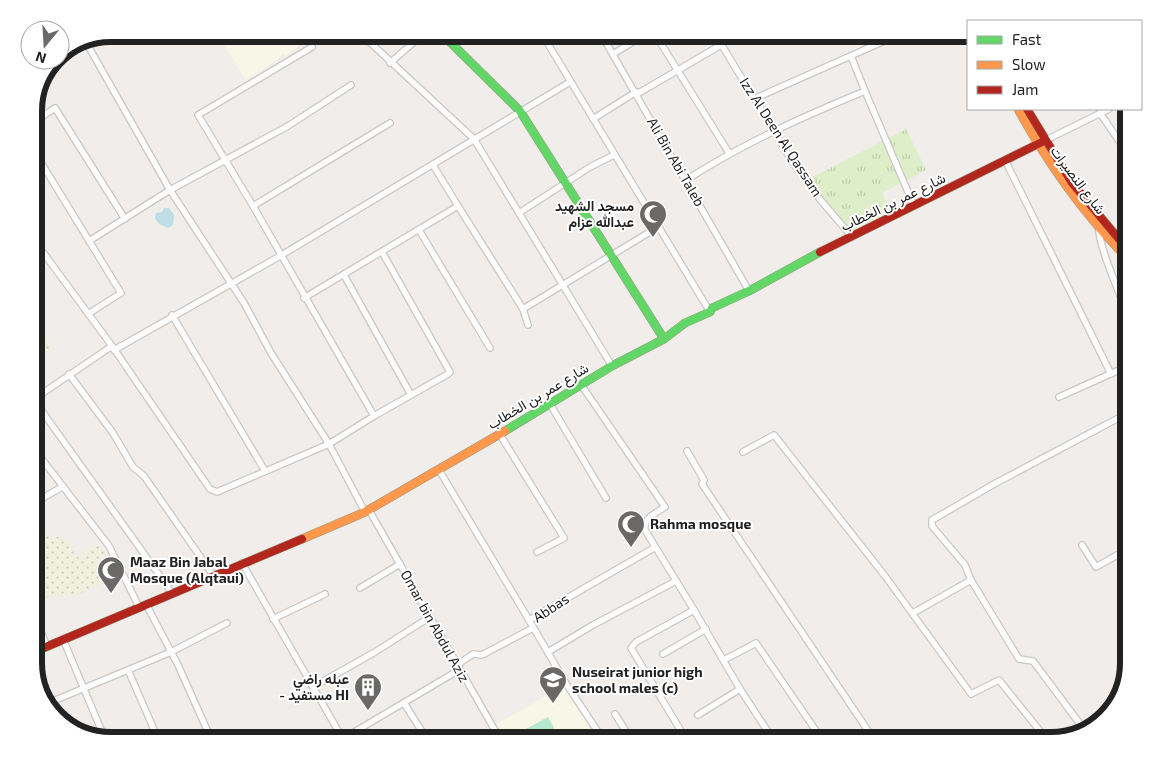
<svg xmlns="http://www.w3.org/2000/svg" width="1162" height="775" viewBox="0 0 1162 775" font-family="'Exo 2',Vazirmatn,sans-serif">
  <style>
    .education { fill: #f8f6e7 }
    .farmland { fill: url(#farmland-dots) }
    .grass { fill: url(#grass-tufts) }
    .pitch { fill: #b4e8cf }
    .water { fill: #bddee4 }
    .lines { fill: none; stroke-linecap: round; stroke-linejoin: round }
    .street-casing { stroke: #c9c8c6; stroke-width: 8 }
    .fast-casing { stroke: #9b9a80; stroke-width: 9 }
    .slow-casing { stroke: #9b9a80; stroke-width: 9 }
    .jam-casing { stroke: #9b9a80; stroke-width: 9 }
    .street { stroke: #fdfcfc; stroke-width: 5.5 }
    .fast { stroke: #63d668; stroke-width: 8 }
    .slow { stroke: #ff974d; stroke-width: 8 }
    .jam { stroke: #b3261e; stroke-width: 8 }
    .labels { text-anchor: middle; stroke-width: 4; stroke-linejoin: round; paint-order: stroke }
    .street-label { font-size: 14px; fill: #222; stroke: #fff }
    .poi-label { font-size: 14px; font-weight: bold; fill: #222; stroke: #fff; text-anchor: start }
    .rim { fill: none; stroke: #222; stroke-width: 6 }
  </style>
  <defs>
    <pattern id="farmland-dots" width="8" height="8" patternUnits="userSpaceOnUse" patternTransform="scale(1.25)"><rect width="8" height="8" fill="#f1efdd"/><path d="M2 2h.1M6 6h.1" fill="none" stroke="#cecdbd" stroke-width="1.8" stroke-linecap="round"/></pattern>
    <pattern id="grass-tufts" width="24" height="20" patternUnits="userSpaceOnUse" patternTransform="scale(1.25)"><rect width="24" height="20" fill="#deeec8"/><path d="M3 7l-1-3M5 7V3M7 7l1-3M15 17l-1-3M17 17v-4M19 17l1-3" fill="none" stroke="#beccac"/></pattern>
  </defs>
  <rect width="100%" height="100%" fill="#f0edea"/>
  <g class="education">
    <polygon points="217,34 315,34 307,44 304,42 286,56 282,53 280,58 246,80"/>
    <polygon points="565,685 597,741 507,741 497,724"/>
  </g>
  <g class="farmland">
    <polygon points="34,323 53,348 34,362"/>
    <polygon points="34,530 68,540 77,557 97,544 123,575 76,595 34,598"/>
  </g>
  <polygon class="grass" points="906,129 926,170 882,193 891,212 849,232 805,181"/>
  <polygon class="pitch" points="548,717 554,728 533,740 526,729"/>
  <polygon class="water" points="164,208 169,208 174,215 173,225 168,228 159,224 155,218 156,213 162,212"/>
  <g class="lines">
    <g class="street-casing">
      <g id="street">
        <polyline points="361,34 474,139 612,366"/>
        <polyline points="542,34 710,312"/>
        <polyline points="601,34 749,291"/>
        <polyline points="655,34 729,153"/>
        <polyline points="715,34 794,164 818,197 852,237"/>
        <polyline points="312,47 198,115 253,206 374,416 329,444 365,512"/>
        <polyline points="613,54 646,34"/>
        <polyline points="60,59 77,48"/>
        <polyline points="390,63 423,34"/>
        <polyline points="865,91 914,206"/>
        <polyline points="637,94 721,45"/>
        <polyline points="756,98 900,34"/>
        <polyline points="1100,113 1128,154"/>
        <polyline points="593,119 636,92"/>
        <polyline points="34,122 55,108 125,219"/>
        <polyline points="1044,141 1109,109"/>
        <polyline points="34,151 121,293 88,314"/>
        <polyline points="1006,162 1111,374"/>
        <polyline points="433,165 458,206"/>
        <path d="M686,180C746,142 800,118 865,91L851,56"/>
        <polyline points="253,206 390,123"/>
        <polyline points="519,213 590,167 614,155"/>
        <path d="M1098,226C1102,258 1119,288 1128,318"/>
        <polyline points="419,230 490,348"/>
        <polyline points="34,240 112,346 210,489 217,492 329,444 271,353 244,303 170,190 87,44"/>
        <polyline points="89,241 170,190 288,126 351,85"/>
        <polyline points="382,252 450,372"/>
        <polyline points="344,275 411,395"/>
        <polyline points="304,298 458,206 523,309 528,325"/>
        <polyline points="523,309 658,227"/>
        <polyline points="172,315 265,471"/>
        <polyline points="114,350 280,256 570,82"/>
        <polyline points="69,374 113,433 133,467 144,476 213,575"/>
        <path d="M582,386L665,507C656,513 643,518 645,530L694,610"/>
        <polyline points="1059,397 1128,366"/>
        <polyline points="34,399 112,346"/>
        <polyline points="34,400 172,593"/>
        <polyline points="550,404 606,498"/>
        <polyline points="374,416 448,374"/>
        <polyline points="499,433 564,538 537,552"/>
        <polyline points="34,449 109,546 139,607"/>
        <polyline points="687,451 704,480 702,484 875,741"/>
        <polyline points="743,452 774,435 885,576 971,694 999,680 1048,741"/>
        <polyline points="439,470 529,620"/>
        <polyline points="34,503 62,487"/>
        <polyline points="369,510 501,741"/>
        <polyline points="1082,545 1096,567 1128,549"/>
        <polyline points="242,563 344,741"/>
        <polyline points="971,580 965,565 932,526 932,520 996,483 1128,413"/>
        <polyline points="360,588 400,564"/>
        <polyline points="146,604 178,665 212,741"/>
        <polyline points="913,613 971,580 1019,659 1033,661 1086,732"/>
        <polyline points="34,616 47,646"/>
        <polyline points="273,619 325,594"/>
        <polyline points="63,639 105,739"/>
        <polyline points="548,652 593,625 676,581"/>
        <polyline points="663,654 706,629"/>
        <polyline points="724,660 756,643 823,741"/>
        <polyline points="457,665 473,654 482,655 533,628"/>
        <polyline points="128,670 159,741"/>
        <polyline points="313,687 375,652 430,617"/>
        <polyline points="404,703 428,741"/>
        <polyline points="46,704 171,652 227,623"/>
        <polyline points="615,714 632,741"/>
        <polyline points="698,715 740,689"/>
        <polyline points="329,741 341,735 351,734 459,670"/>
        <polyline points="604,741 565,682 529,620 654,548"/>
        <polyline points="687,741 631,648 636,642 694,610 740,689 774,741"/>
      </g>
    </g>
    <g class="fast-casing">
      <g id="fast">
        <polyline points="442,34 520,111 664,339"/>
        <polyline points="505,431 612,366 664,339 685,323 710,312 712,308 749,291 820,252"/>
      </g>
    </g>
    <g class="slow-casing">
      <g id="slow">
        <path d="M1018,109C1048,164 1084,214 1128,259"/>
        <polyline points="302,539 365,512 505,431"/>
      </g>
    </g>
    <g class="jam-casing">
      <g id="jam">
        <polyline points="1027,109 1072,183 1128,250"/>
        <polyline points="820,252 1044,141"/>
        <polyline points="34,652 302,539"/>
      </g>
    </g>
    <use href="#street" class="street"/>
    <use href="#fast" class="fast"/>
    <use href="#slow" class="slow"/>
    <use href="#jam" class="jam"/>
  </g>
  <defs>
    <g id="mosque-pin" transform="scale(1.4375)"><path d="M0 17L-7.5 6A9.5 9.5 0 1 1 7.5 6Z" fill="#6a6968" stroke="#fff"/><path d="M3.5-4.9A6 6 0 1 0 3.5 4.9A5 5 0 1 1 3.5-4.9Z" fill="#fff"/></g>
    <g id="school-pin" transform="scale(1.4375)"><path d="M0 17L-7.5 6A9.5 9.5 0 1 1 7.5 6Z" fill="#6a6968" stroke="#fff"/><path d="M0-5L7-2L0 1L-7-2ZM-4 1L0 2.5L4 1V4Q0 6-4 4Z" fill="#fff"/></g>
    <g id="building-pin" transform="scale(1.4375)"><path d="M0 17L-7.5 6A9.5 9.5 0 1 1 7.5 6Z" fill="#6a6968" stroke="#fff"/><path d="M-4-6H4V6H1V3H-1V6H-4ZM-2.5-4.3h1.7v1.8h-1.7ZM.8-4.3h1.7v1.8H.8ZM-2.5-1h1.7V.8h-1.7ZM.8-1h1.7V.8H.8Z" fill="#fff"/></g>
  </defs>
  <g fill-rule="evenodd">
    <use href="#mosque-pin" x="653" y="214"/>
    <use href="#mosque-pin" x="631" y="524"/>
    <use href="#mosque-pin" x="111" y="570"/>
    <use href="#school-pin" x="553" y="680"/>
    <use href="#building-pin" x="368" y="687"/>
  </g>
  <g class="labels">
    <g class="street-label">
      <text transform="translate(781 137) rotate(57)" y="5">Izz Al Deen Al Qassam</text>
      <text transform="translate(676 162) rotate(60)" y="5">Ali Bin Abi Taleb</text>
      <text transform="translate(1078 180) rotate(53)" y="5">شارع النصيرات</text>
      <text transform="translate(893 202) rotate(-26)" y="5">شارع عمر بن الخطاب</text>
      <text transform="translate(538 396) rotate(-31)" y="5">شارع عمر بن الخطاب</text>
      <text transform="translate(551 608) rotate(-33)" y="5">Abbas</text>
      <text transform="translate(435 626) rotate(61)" y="5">Omar bin Abdul Aziz</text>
    </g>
    <g class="poi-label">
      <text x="634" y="211" text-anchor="end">مسجد الشهيد<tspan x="634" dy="16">عبدالله عزام</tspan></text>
      <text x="650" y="529">Rahma mosque</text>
      <text x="130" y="567">Maaz Bin Jabal<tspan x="130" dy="16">Mosque (Alqtaui)</tspan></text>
      <text x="572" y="677">Nuseirat junior high<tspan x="572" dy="16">school males (c)</tspan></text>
      <text x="349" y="684" text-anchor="end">عبله راضي<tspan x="349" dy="16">- مستفيد HI</tspan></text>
    </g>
  </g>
  <path d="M0 0H1162V775H0ZM111 42H1051A69 69 0 0 1 1120 111V663A69 69 0 0 1 1051 732H111A69 69 0 0 1 42 663V111A69 69 0 0 1 111 42Z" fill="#fff" fill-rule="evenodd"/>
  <path class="rim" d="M111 42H1051A69 69 0 0 1 1120 111V663A69 69 0 0 1 1051 732H111A69 69 0 0 1 42 663V111A69 69 0 0 1 111 42Z"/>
  <rect x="967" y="20" width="175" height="90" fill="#ffffff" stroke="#a7a7a7"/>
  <rect x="977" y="36" width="25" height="8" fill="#63d668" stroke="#a7a7a7"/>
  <text x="1012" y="45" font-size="15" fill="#222222">Fast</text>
  <rect x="977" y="61" width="25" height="8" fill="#ff974d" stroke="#a7a7a7"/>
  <text x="1012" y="70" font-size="15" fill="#222222">Slow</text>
  <rect x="977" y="86" width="25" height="8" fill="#b3261e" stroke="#a7a7a7"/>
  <text x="1012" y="95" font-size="15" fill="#222222">Jam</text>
  <g transform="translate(45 45) rotate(198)"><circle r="24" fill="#ffffff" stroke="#a7a7a7"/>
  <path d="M0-4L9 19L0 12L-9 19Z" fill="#6a6968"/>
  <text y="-8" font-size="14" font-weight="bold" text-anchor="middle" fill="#222222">N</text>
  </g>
</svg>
